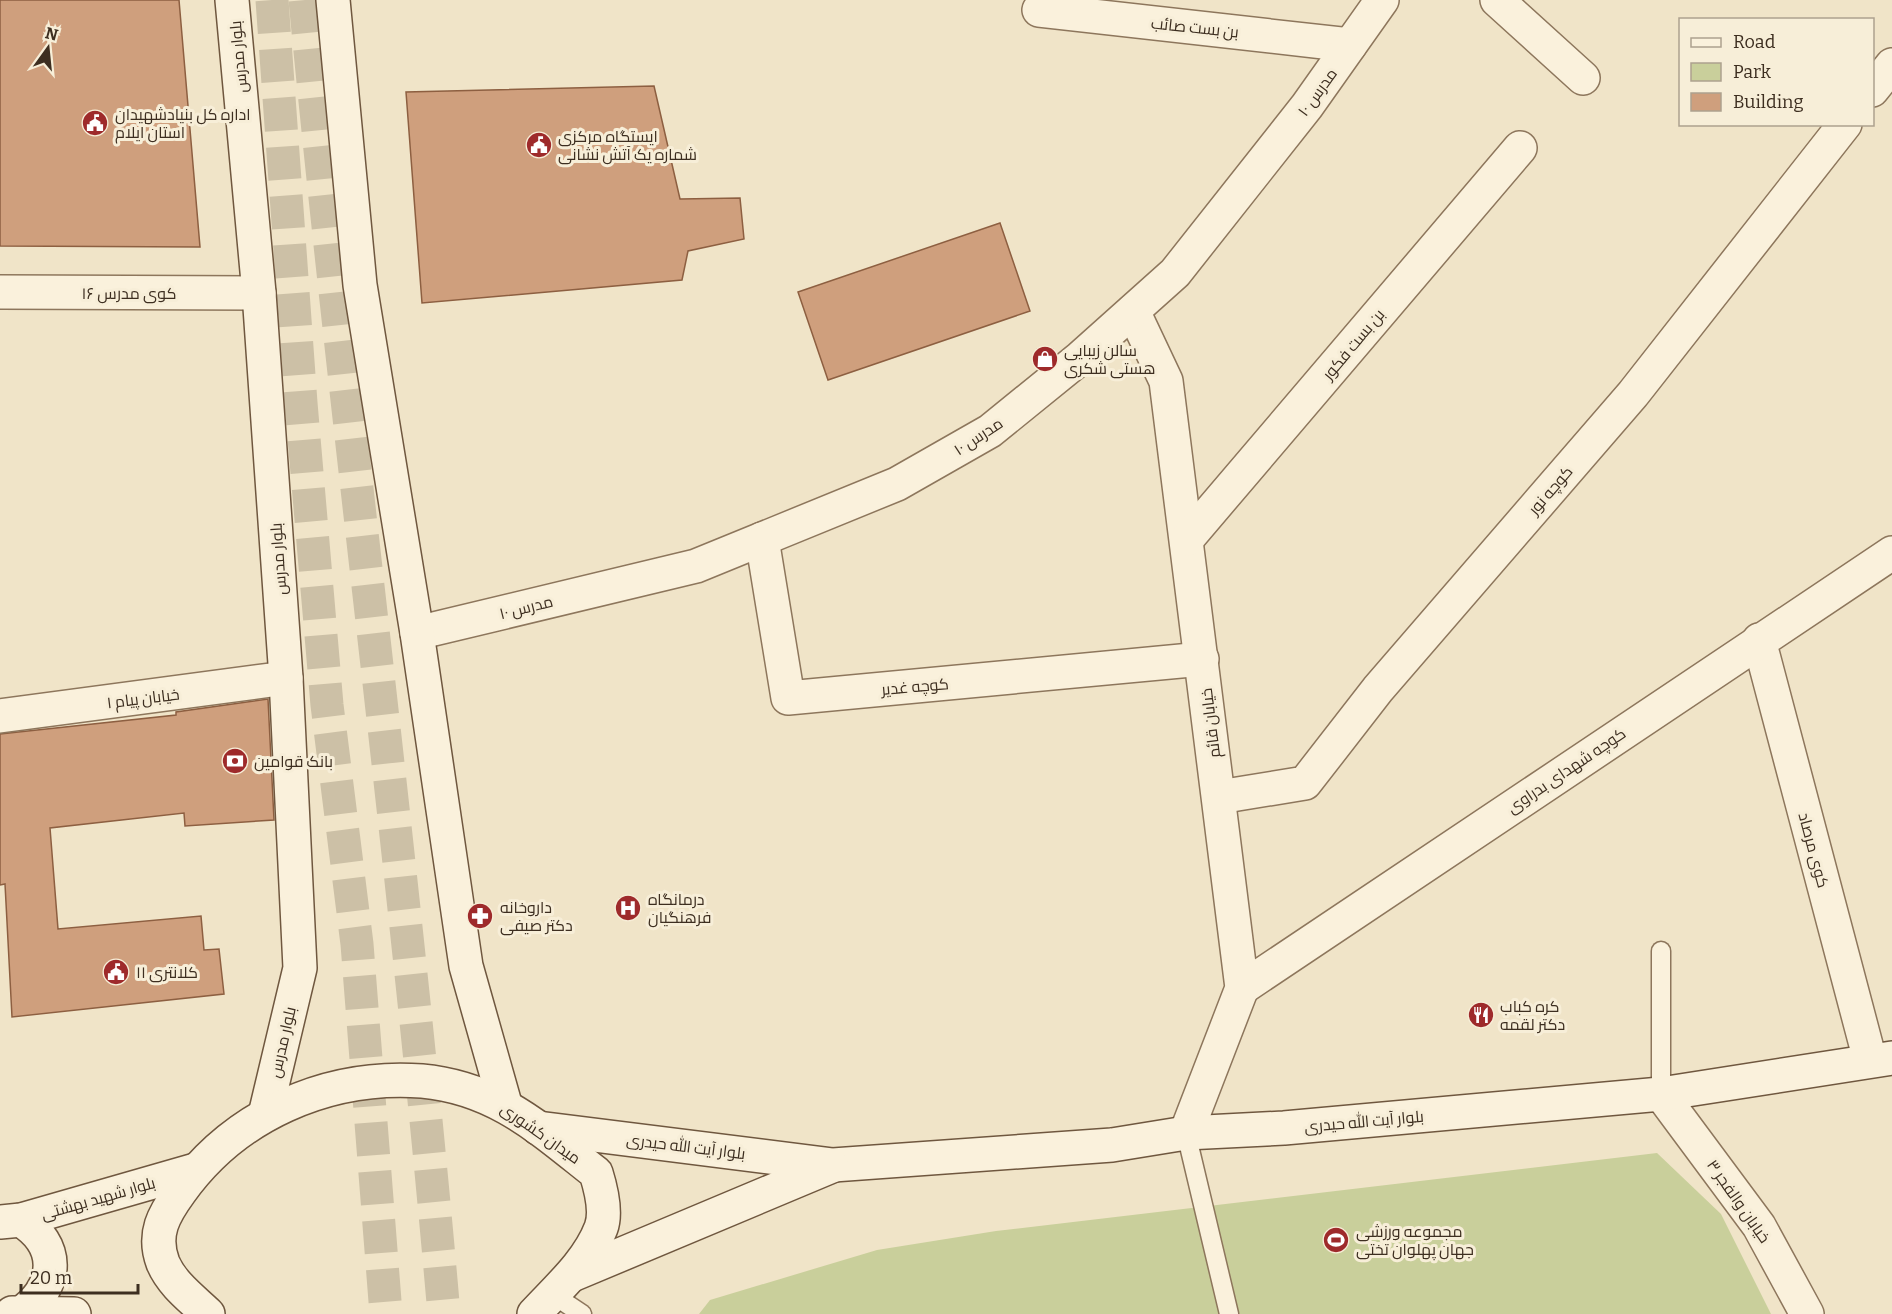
<svg xmlns="http://www.w3.org/2000/svg" width="1892" height="1314" viewBox="0 0 1892 1314" font-family="Bitter,Cairo,serif">
  <style>
    .green { fill: #c9cf9b }
    .building { fill: #cf9f7d; stroke: #8d5f41; stroke-width: 1.5 }
    .lines { fill: none; stroke-linecap: round; stroke-linejoin: round }
    .secondary-tunnel { stroke: #ccc0a6; stroke-width: 33; stroke-dasharray: 33 16; stroke-linecap: butt }
    .service-casing { stroke: #8d765c; stroke-width: 21 }
    .minor-casing { stroke: #8d765c; stroke-width: 36 }
    .tertiary-casing { stroke: #8d765c; stroke-width: 36 }
    .secondary-casing { stroke: #6f573f; stroke-width: 36 }
    .service { stroke: #faf1dc; stroke-width: 18 }
    .minor { stroke: #faf1dc; stroke-width: 33 }
    .tertiary { stroke: #faf1dc; stroke-width: 33 }
    .secondary { stroke: #faf1dc; stroke-width: 33 }
    .labels { text-anchor: middle; stroke-width: 6; stroke-linejoin: round; paint-order: stroke }
    .street-label { font-size: 16px; fill: #3d2e20; stroke: #f7eed8 }
    .poi-label { font-size: 16px; fill: #3d2e20; stroke: #f7eed8; text-anchor: start }
  </style>
  <rect width="100%" height="100%" fill="#f0e4c8"/>
  <polygon class="green" points="1657,1153 1721,1214 1771,1314 699,1314 710,1300 877,1250 996,1231"/>
  <g class="building">
    <polygon points="0,0 179,0 200,247 0,246"/>
    <polygon points="654,86 680,199 740,198 744,239 688,251 682,280 422,303 406,92"/>
    <polygon points="1000,223 1030,311 828,380 798,292"/>
    <polygon points="268,699 274,820 185,826 184,813 50,828 58,929 201,916 204,950 219,949 224,994 12,1017 5,884 0,885 0,734 176,715 176,712"/>
  </g>
  <g class="lines">
    <g class="secondary-tunnel">
      <polyline points="272,0 301,403 327,705 357,944 386,1314"/>
      <path d="M305,0C347,438 406,875 444,1314"/>
    </g>
    <g class="service-casing">
      <g id="service">
        <polyline points="1661,951 1661,1094"/>
        <polyline points="1186,1133 1229,1314"/>
        <polyline points="552,1294 582,1314"/>
      </g>
    </g>
    <g class="minor-casing">
      <g id="minor">
        <polyline points="1497,0 1583,78"/>
        <polyline points="1039,10 1350,45"/>
        <polyline points="1872,90 1892,65"/>
        <polyline points="0,292 259,293"/>
        <polyline points="1133,311 1166,381 1242,988 1186,1133"/>
        <polyline points="762,539 788,698 1202,659"/>
        <polyline points="1187,539 1520,148"/>
        <polyline points="1759,640 1870,1060"/>
        <polyline points="0,716 286,678"/>
        <polyline points="1219,797 1305,783 1378,689 1633,394 1845,124"/>
        <polyline points="1242,988 1892,553"/>
        <polyline points="1661,1094 1759,1226 1807,1314"/>
      </g>
    </g>
    <g class="tertiary-casing">
      <polyline id="tertiary" points="417,633 696,566 897,484 990,431 1080,358 1175,273 1307,106 1382,0"/>
    </g>
    <g class="secondary-casing">
      <g id="secondary">
        <polyline points="232,0 259,293 286,678 300,968 265,1115"/>
        <polyline points="333,0 360,285 417,633 466,966 505,1104"/>
        <polyline points="538,1128 833,1165 1112,1145 1186,1133 1284,1128 1661,1094 1892,1058"/>
        <path d="M21,1220C60,1245 59,1284 23,1312"/>
        <polyline points="0,1222 21,1220 195,1170"/>
        <polyline points="572,1275 832,1166"/>
        <polyline points="12,1313 74,1314"/>
        <path d="M208,1314C191,1298 172,1284 163,1263C152,1234 164,1214 180,1192C235,1115 327,1074 422,1081C497,1088 540,1129 596,1173C601,1189 607,1212 601,1228C588,1262 558,1288 534,1314"/>
      </g>
    </g>
    <use href="#service" class="service"/>
    <use href="#minor" class="minor"/>
    <use href="#tertiary" class="tertiary"/>
    <use href="#secondary" class="secondary"/>
  </g>
  <defs>
    <g id="civic-disc" transform="scale(1.35)"><circle r="9.5" fill="#9e2a2b" stroke="#f7eed8"/><path d="M-.6-6.5H3V-4.5H.6V-3L4-1V1h2V6H-6V1h2V-1L-.6-3ZM-1.2 2.5V6h2.4V2.5Z" fill="#fff"/></g>
    <g id="shop-disc" transform="scale(1.35)"><circle r="9.5" fill="#9e2a2b" stroke="#f7eed8"/><path d="M-5-2.5h2.3a2.7 3.5 0 0 1 5.4 0H5L5.5 6h-11ZM-1.5-2.5h3a1.5 2.3 0 0 0-3 0Z" fill="#fff"/></g>
    <g id="bank-disc" transform="scale(1.35)"><circle r="9.5" fill="#9e2a2b" stroke="#f7eed8"/><path d="M-6-4H6V4H-6ZM0-2.3a2.3 2.3 0 1 0 0 4.6a2.3 2.3 0 1 0 0-4.6Z" fill="#fff"/></g>
    <g id="hospital-disc" transform="scale(1.35)"><circle r="9.5" fill="#9e2a2b" stroke="#f7eed8"/><path d="M-5-5h3v3.5h4V-5h3V5h-3V1.5h-4V5h-3Z" fill="#fff"/></g>
    <g id="pharmacy-disc" transform="scale(1.35)"><circle r="9.5" fill="#9e2a2b" stroke="#f7eed8"/><path d="M-2-6h4v4h4v4h-4v4h-4v-4h-4v-4h4Z" fill="#fff"/></g>
    <g id="restaurant-disc" transform="scale(1.35)"><circle r="9.5" fill="#9e2a2b" stroke="#f7eed8"/><path d="M-5-6h1v4h1v-4h1v4h1v-4h1v5L-1.5 .5V6h-2V.5L-5-1ZM5-6V6H3V1.5H1.5Q1.5-4 5-6Z" fill="#fff"/></g>
    <g id="stadium-disc" transform="scale(1.35)"><circle r="9.5" fill="#9e2a2b" stroke="#f7eed8"/><path d="M0-5a6.5 5 0 1 0 0 10a6.5 5 0 1 0 0-10ZM-3.5-1.8h7v3.6h-7Z" fill="#fff"/></g>
  </defs>
  <g fill-rule="evenodd">
    <use href="#civic-disc" x="95" y="123"/>
    <use href="#civic-disc" x="539" y="145"/>
    <use href="#shop-disc" x="1045" y="359"/>
    <use href="#bank-disc" x="235" y="761"/>
    <use href="#hospital-disc" x="628" y="908"/>
    <use href="#pharmacy-disc" x="480" y="916"/>
    <use href="#civic-disc" x="116" y="972"/>
    <use href="#restaurant-disc" x="1481" y="1015"/>
    <use href="#stadium-disc" x="1336" y="1240"/>
  </g>
  <g class="labels">
    <g class="street-label">
      <text transform="translate(1195 27) rotate(6)" y="6">بن بست صائب</text>
      <text transform="translate(238 57) rotate(-95)" y="6">بلوار مدرس</text>
      <text transform="translate(1317 92) rotate(-54)" y="6">مدرس ۱۰</text>
      <text x="129" y="299">کوی مدرس ۱۶</text>
      <text transform="translate(1353 344) rotate(-50)" y="6">بن بست فکور</text>
      <text transform="translate(978 436) rotate(-33)" y="6">مدرس ۱۰</text>
      <text transform="translate(1550 490) rotate(-49)" y="6">کوچه نور</text>
      <text transform="translate(278 559) rotate(-94)" y="6">بلوار مدرس</text>
      <text transform="translate(526 607) rotate(-14)" y="6">مدرس ۱۰</text>
      <text transform="translate(915 686) rotate(-5)" y="6">کوچه غدیر</text>
      <text transform="translate(143 698) rotate(-7)" y="6">خیابان پیام ۱</text>
      <text transform="translate(1210 723) rotate(-97)" y="6">خیابان قائم</text>
      <text transform="translate(1566 770) rotate(-34)" y="6">کوچه شهدای بدراوی</text>
      <text transform="translate(1814 850) rotate(75)" y="6">کوی مرصاد</text>
      <text transform="translate(282 1042) rotate(-77)" y="6">بلوار مدرس</text>
      <text transform="translate(1364 1121) rotate(-5)" y="6">بلوار آیت الله حیدری</text>
      <text transform="translate(541 1133) rotate(35)" y="6">میدان کشوری</text>
      <text transform="translate(686 1146) rotate(7)" y="6">بلوار آیت الله حیدری</text>
      <text transform="translate(98 1198) rotate(-16)" y="6">بلوار شهید بهشتی</text>
      <text transform="translate(1739 1201) rotate(55)" y="6">خیابان والفجر ۳</text>
    </g>
    <g class="poi-label">
      <text x="115" y="120">اداره کل بنیادشهیدان<tspan x="115" dy="18">استان ایلام</tspan></text>
      <text x="558" y="142">ایستگاه مرکزی<tspan x="558" dy="18">شماره یک آتش نشانی</tspan></text>
      <text x="1064" y="356">سالن زیبایی<tspan x="1064" dy="18">هستی شکری</tspan></text>
      <text x="254" y="767">بانک قوامین</text>
      <text x="648" y="905">درمانگاه<tspan x="648" dy="18">فرهنگیان</tspan></text>
      <text x="500" y="913">داروخانه<tspan x="500" dy="18">دکتر صیفی</tspan></text>
      <text x="136" y="978">کلانتری ۱۱</text>
      <text x="1500" y="1012">کره کباب<tspan x="1500" dy="18">دکتر لقمه</tspan></text>
      <text x="1356" y="1237">مجموعه ورزشی<tspan x="1356" dy="18">جهان پهلوان تختی</tspan></text>
    </g>
  </g>
  <rect x="1679" y="18" width="195" height="108" fill="#f7eed8" stroke="#ada18e" stroke-width="1.5"/>
  <rect x="1691" y="38" width="30" height="9" fill="#faf1dc" stroke="#ada18e" stroke-width="1.5"/>
  <text x="1733" y="48" font-size="18" fill="#3d2e20">Road</text>
  <rect x="1691" y="63" width="30" height="18" fill="#c9cf9b" stroke="#ada18e" stroke-width="1.5"/>
  <text x="1733" y="78" font-size="18" fill="#3d2e20">Park</text>
  <rect x="1691" y="93" width="30" height="18" fill="#cf9f7d" stroke="#ada18e" stroke-width="1.5"/>
  <text x="1733" y="108" font-size="18" fill="#3d2e20">Building</text>
  <g transform="translate(48 48) rotate(15)" stroke="#f7eed8" stroke-width="4.5" paint-order="stroke">
  <path d="M0-4.5L10 22L0 15L-10 22Z" fill="#3d2e20"/>
  <text y="-9" font-size="16" font-weight="bold" text-anchor="middle" fill="#3d2e20">N</text>
  </g>
  <path d="M21 1284v9h117v-9" fill="none" stroke="#3d2e20" stroke-width="3"/>
  <text x="30" y="1284" font-size="18" fill="#3d2e20" stroke="#f7eed8" stroke-width="4.5" paint-order="stroke">20 m</text>
</svg>
